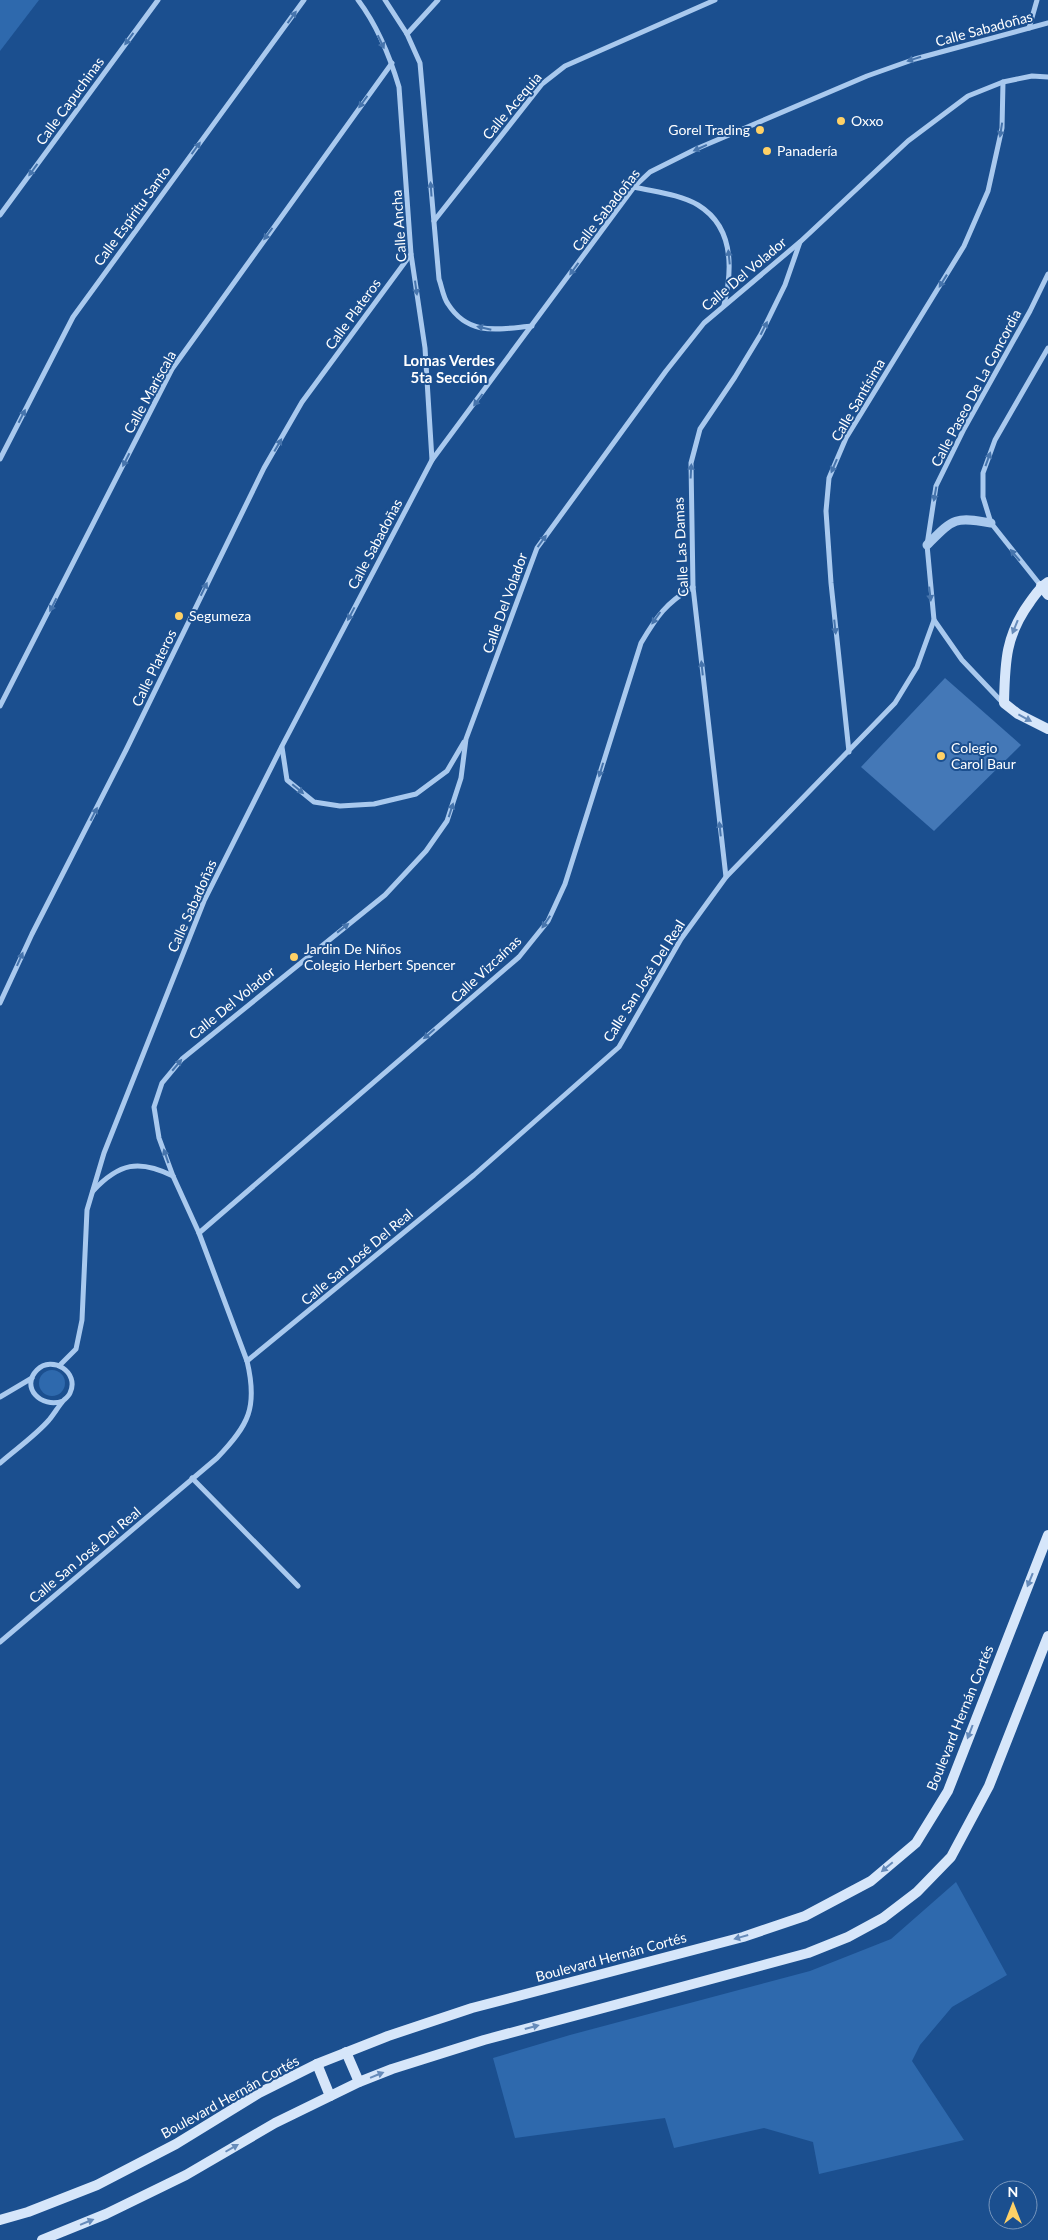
<svg xmlns="http://www.w3.org/2000/svg" width="1048" height="2240" viewBox="0 0 1048 2240" font-family="Lato,sans-serif">
  <style>
    .green { fill: #2e69ad }
    .building { fill: #4478b7 }
    .lines { fill: none; stroke-linecap: round; stroke-linejoin: round }
    .minor { stroke: #a9c9ee; stroke-width: 5 }
    .tertiary { stroke: #a9c9ee; stroke-width: 9 }
    .secondary { stroke: #d6e6fa; stroke-width: 10 }
    .oneway { fill: #4674ac }
    .oneway2 { fill: #668bba }
    .poi-dot { fill: #ffd166; stroke: #1b4f8f; stroke-width: 2 }
    .labels { text-anchor: middle; stroke-width: 4; stroke-linejoin: round; paint-order: stroke }
    .street-label { font-size: 14px; fill: #fff; stroke: #1b4f8f }
    .poi-label { font-size: 14px; fill: #fff; stroke: #1b4f8f; text-anchor: start }
    .neighbourhood-label { font-size: 15px; font-weight: bold; fill: #fff; stroke: #1b4f8f }
  </style>
  <rect width="100%" height="100%" fill="#1b4f8f"/>
  <g class="green">
    <polygon points="0,0 39,0 0,51"/>
    <circle cx="52" cy="1383" r="13"/>
    <polygon points="956,1882 1007,1975 952,2007 920,2045 912,2061 964,2140 819,2174 813,2142 764,2128 674,2148 665,2118 515,2138 493,2058 570,2035 810,1971 891,1939"/>
  </g>
  <polygon class="building" points="945,678 1021,745 934,831 861,767"/>
  <g class="lines">
    <g class="minor">
      <path d="M358,0C377,25 390,57 399,87L411,254L425,348L432,460"/>
      <path d="M385,0L407,34L420,63L439,279C442,287 443,297 448,304C469,337 499,329 532,326"/>
      <polyline points="1029,28 1037,0"/>
      <polyline points="407,34 438,0"/>
      <path d="M634,187C655,192 679,194 698,205C734,227 733,268 724,305"/>
      <polyline points="0,215 158,0"/>
      <polyline points="434,221 542,84 565,66 715,0"/>
      <polyline points="0,459 73,317 304,0"/>
      <polyline points="1041,586 991,523 983,497 983,473 995,440 1048,348"/>
      <polyline points="1002,702 962,660 934,620 927,545 936,486 964,429 1030,311 1048,274"/>
      <polyline points="0,706 172,369 392,63"/>
      <polyline points="282,747 287,780 314,802 340,806 374,804 416,794 447,771 464,742"/>
      <polyline points="849,752 831,583 826,511 829,478 846,438 964,246 988,191 1002,128 1003,82"/>
      <polyline points="726,877 693,587 691,463 700,429 735,377 761,334 785,285 800,242"/>
      <polyline points="0,1003 32,934 126,750 264,468 302,402 411,254"/>
      <path d="M93,1191C119,1163 139,1159 173,1176"/>
      <path d="M199,1233L519,957L548,921L565,884L641,643C657,616 666,603 693,587"/>
      <polyline points="247,1361 474,1175 619,1047 681,939 726,877 895,703 917,667 934,620"/>
      <polyline points="60,1365 76,1349 82,1320 87,1210 104,1153 204,901 282,746 432,460 634,187 650,172 696,149 867,76 915,59 1048,23"/>
      <polyline points="0,1397 32,1378"/>
      <path d="M0,1463C16,1449 35,1436 49,1420C54,1414 58,1407 63,1401C65,1399 69,1396 70,1393C80,1372 52,1355 37,1370C20,1387 41,1409 63,1401"/>
      <polyline points="192,1478 298,1586"/>
      <path d="M0,1642L217,1458C249,1425 258,1407 247,1361L199,1233L173,1176L159,1138L154,1107L162,1083L182,1059L385,895L426,851L447,821L461,778L466,739L537,548L666,371L704,323L800,242L908,141L968,96L1003,82L1032,76L1048,77"/>
    </g>
    <path class="tertiary" d="M927,545C953,519 954,516 991,523"/>
    <g class="secondary">
      <path d="M1048,582C1040,587 1035,595 1030,602C1005,636 1005,663 1004,703L1018,714L1048,729"/>
      <polyline points="1041,586 1048,595"/>
      <polyline points="346,2052 359,2082"/>
      <polyline points="317,2064 330,2096"/>
      <polyline points="0,2220 28,2212 97,2185 176,2144 259,2093 317,2064 388,2036 472,2008 743,1937 805,1916 871,1881 916,1843 948,1791 1048,1535"/>
      <polyline points="42,2240 106,2214 186,2175 275,2123 359,2082 392,2069 484,2040 808,1953 848,1937 883,1918 917,1892 951,1857 989,1786 1048,1636"/>
    </g>
  </g>
  <defs><path id="oneway-solid" d="M-6-.8H1V-3.2L6.5 0L1 3.2V.8H-6Z" transform="scale(1.25)"/></defs>
  <g class="oneway">
    <use href="#oneway-solid" transform="translate(292 17) rotate(-54)"/>
    <use href="#oneway-solid" transform="translate(129 39) rotate(126)"/>
    <use href="#oneway-solid" transform="translate(381 42) rotate(64)"/>
    <use href="#oneway-solid" transform="translate(914 59) rotate(162)"/>
    <use href="#oneway-solid" transform="translate(363 102) rotate(126)"/>
    <use href="#oneway-solid" transform="translate(1001 130) rotate(99)"/>
    <use href="#oneway-solid" transform="translate(196 148) rotate(-54)"/>
    <use href="#oneway-solid" transform="translate(700 148) rotate(156)"/>
    <use href="#oneway-solid" transform="translate(33 170) rotate(126)"/>
    <use href="#oneway-solid" transform="translate(431 189) rotate(-94)"/>
    <use href="#oneway-solid" transform="translate(268 234) rotate(126)"/>
    <use href="#oneway-solid" transform="translate(729 257) rotate(-96)"/>
    <use href="#oneway-solid" transform="translate(574 269) rotate(126)"/>
    <use href="#oneway-solid" transform="translate(943 281) rotate(122)"/>
    <use href="#oneway-solid" transform="translate(416 288) rotate(82)"/>
    <use href="#oneway-solid" transform="translate(484 328) rotate(-167)"/>
    <use href="#oneway-solid" transform="translate(764 328) rotate(-63)"/>
    <use href="#oneway-solid" transform="translate(478 400) rotate(127)"/>
    <use href="#oneway-solid" transform="translate(22 416) rotate(-63)"/>
    <use href="#oneway-solid" transform="translate(278 445) rotate(-60)"/>
    <use href="#oneway-solid" transform="translate(988 459) rotate(-70)"/>
    <use href="#oneway-solid" transform="translate(126 460) rotate(117)"/>
    <use href="#oneway-solid" transform="translate(834 466) rotate(113)"/>
    <use href="#oneway-solid" transform="translate(691 471) rotate(-87)"/>
    <use href="#oneway-solid" transform="translate(935 494) rotate(100)"/>
    <use href="#oneway-solid" transform="translate(542 541) rotate(-54)"/>
    <use href="#oneway-solid" transform="translate(1015 555) rotate(-130)"/>
    <use href="#oneway-solid" transform="translate(204 589) rotate(-64)"/>
    <use href="#oneway-solid" transform="translate(930 594) rotate(83)"/>
    <use href="#oneway-solid" transform="translate(53 605) rotate(117)"/>
    <use href="#oneway-solid" transform="translate(351 614) rotate(118)"/>
    <use href="#oneway-solid" transform="translate(656 618) rotate(125)"/>
    <use href="#oneway-solid" transform="translate(835 627) rotate(84)"/>
    <use href="#oneway-solid" transform="translate(702 668) rotate(-96)"/>
    <use href="#oneway-solid" transform="translate(601 770) rotate(107)"/>
    <use href="#oneway-solid" transform="translate(298 789) rotate(40)"/>
    <use href="#oneway-solid" transform="translate(451 810) rotate(-72)"/>
    <use href="#oneway-solid" transform="translate(94 814) rotate(-63)"/>
    <use href="#oneway-solid" transform="translate(720 829) rotate(-96)"/>
    <use href="#oneway-solid" transform="translate(546 922) rotate(124)"/>
    <use href="#oneway-solid" transform="translate(343 928) rotate(-38)"/>
    <use href="#oneway-solid" transform="translate(20 959) rotate(-66)"/>
    <use href="#oneway-solid" transform="translate(429 1034) rotate(139)"/>
    <use href="#oneway-solid" transform="translate(177 1065) rotate(-50)"/>
    <use href="#oneway-solid" transform="translate(166 1156) rotate(-109)"/>
  </g>
  <g class="oneway2">
    <use href="#oneway-solid" transform="translate(1015 627) rotate(112)"/>
    <use href="#oneway-solid" transform="translate(1025 718) rotate(28)"/>
    <use href="#oneway-solid" transform="translate(1030 1580) rotate(112)"/>
    <use href="#oneway-solid" transform="translate(970 1732) rotate(111)"/>
    <use href="#oneway-solid" transform="translate(887 1867) rotate(140)"/>
    <use href="#oneway-solid" transform="translate(741 1937) rotate(164)"/>
    <use href="#oneway-solid" transform="translate(532 2027) rotate(-15)"/>
    <use href="#oneway-solid" transform="translate(377 2075) rotate(-22)"/>
    <use href="#oneway-solid" transform="translate(232 2148) rotate(-30)"/>
    <use href="#oneway-solid" transform="translate(87 2222) rotate(-22)"/>
  </g>
  <g class="poi-dot">
    <circle cx="841" cy="121" r="5"/>
    <circle cx="760" cy="130" r="5"/>
    <circle cx="767" cy="151" r="5"/>
    <circle cx="179" cy="616" r="5"/>
    <circle cx="941" cy="756" r="5"/>
    <circle cx="294" cy="957" r="5"/>
  </g>
  <g class="labels">
    <g class="street-label">
      <text transform="translate(984 29) rotate(-15)" y="5">Calle Sabadoñas</text>
      <text transform="translate(70 101) rotate(-54)" y="5">Calle Capuchinas</text>
      <text transform="translate(512 106) rotate(-50)" y="5">Calle Acequia</text>
      <text transform="translate(606 210) rotate(-52)" y="5">Calle Sabadoñas</text>
      <text transform="translate(132 216) rotate(-54)" y="5">Calle Espíritu Santo</text>
      <text transform="translate(399 226) rotate(-94)" y="5">Calle Ancha</text>
      <text transform="translate(744 274) rotate(-40)" y="5">Calle Del Volador</text>
      <text transform="translate(353 314) rotate(-54)" y="5">Calle Plateros</text>
      <text transform="translate(976 388) rotate(-62)" y="5">Calle Paseo De La Concordia</text>
      <text transform="translate(150 392) rotate(-61)" y="5">Calle Mariscala</text>
      <text transform="translate(858 400) rotate(-60)" y="5">Calle Santísima</text>
      <text transform="translate(375 544) rotate(-62)" y="5">Calle Sabadoñas</text>
      <text transform="translate(681 547) rotate(-93)" y="5">Calle Las Damas</text>
      <text transform="translate(505 603) rotate(-70)" y="5">Calle Del Volador</text>
      <text transform="translate(154 668) rotate(-64)" y="5">Calle Plateros</text>
      <text transform="translate(192 906) rotate(-66)" y="5">Calle Sabadoñas</text>
      <text transform="translate(486 969) rotate(-43)" y="5">Calle Vizcaínas</text>
      <text transform="translate(644 981) rotate(-58)" y="5">Calle San José Del Real</text>
      <text transform="translate(232 1003) rotate(-39)" y="5">Calle Del Volador</text>
      <text transform="translate(357 1257) rotate(-40)" y="5">Calle San José Del Real</text>
      <text transform="translate(85 1555) rotate(-40)" y="5">Calle San José Del Real</text>
      <text transform="translate(960 1718) rotate(-68)" y="5">Boulevard Hernán Cortés</text>
      <text transform="translate(611 1957) rotate(-15)" y="5">Boulevard Hernán Cortés</text>
      <text transform="translate(230 2097) rotate(-29)" y="5">Boulevard Hernán Cortés</text>
    </g>
    <g class="poi-label">
      <text x="851" y="126">Oxxo</text>
      <text x="750" y="135" text-anchor="end">Gorel Trading</text>
      <text x="777" y="156">Panadería</text>
      <text x="189" y="621">Segumeza</text>
      <text x="951" y="753">Colegio<tspan x="951" dy="16">Carol Baur</tspan></text>
      <text x="304" y="954">Jardin De Niños<tspan x="304" dy="16">Colegio Herbert Spencer</tspan></text>
    </g>
    <g class="neighbourhood-label">
      <text x="449" y="366">Lomas Verdes<tspan x="449" dy="17">5ta Sección</tspan></text>
    </g>
  </g>
  <g transform="translate(1013 2205)"><circle r="24" fill="#1b4f8f" stroke="#7695bc"/>
  <path d="M0-4L9 19L0 12L-9 19Z" fill="#ffd166"/>
  <text y="-8" font-size="14" font-weight="bold" text-anchor="middle" fill="#ffffff">N</text>
  </g>
</svg>
